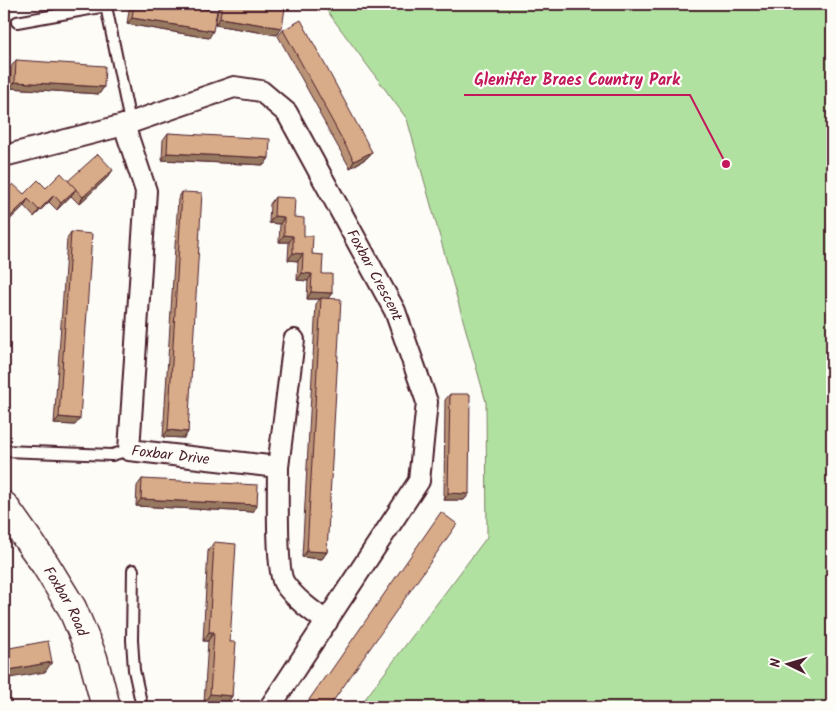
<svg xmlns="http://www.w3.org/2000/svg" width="836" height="711" viewBox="0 0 836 711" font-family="Kalam,sans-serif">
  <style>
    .green { fill: #b1e1a1; stroke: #7e8066 }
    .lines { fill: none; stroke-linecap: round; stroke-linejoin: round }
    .lane-casing { stroke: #4a1f2b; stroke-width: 14 }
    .street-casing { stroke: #4a1f2b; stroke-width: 24 }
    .secondary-casing { stroke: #4a1f2b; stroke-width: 31 }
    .lane { stroke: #fdfcf7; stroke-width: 10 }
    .street { stroke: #fdfcf7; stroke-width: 20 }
    .secondary { stroke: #fdfcf7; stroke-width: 28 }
    .wall { fill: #ba9376; stroke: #4a1f2b }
    .shaded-wall { fill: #977860; stroke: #4a1f2b }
    .building { fill: #d8ab89; stroke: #4a1f2b }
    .labels { text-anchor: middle; stroke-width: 4.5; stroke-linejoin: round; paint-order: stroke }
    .street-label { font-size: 15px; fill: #4a1f2b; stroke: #fdfcf7 }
    .leader { fill: none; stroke: #c2185b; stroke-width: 2 }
    .callout-dot { fill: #c2185b; stroke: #fdfcf7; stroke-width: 2 }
    .callout-label { font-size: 16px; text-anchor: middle; font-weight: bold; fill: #c2185b; stroke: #fdfcf7; stroke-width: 4.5; stroke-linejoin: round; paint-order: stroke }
  </style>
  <rect width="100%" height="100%" fill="#fdfcf7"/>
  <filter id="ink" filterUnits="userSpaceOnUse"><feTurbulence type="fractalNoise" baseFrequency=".02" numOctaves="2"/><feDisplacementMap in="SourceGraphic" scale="10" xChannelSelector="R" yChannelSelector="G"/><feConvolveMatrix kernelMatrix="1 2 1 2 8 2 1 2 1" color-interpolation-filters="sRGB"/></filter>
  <g filter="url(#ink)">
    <polygon class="green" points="322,4 832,4 832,707 359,707 487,537 486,402 407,119"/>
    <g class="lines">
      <g class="lane-casing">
        <g id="lane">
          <polyline points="17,22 106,6 130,122"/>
          <polyline points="4,451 112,455 129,450"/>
          <polyline points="133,570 132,640 134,670 142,707"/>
        </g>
      </g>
      <g class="street-casing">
        <g id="street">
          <path id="s1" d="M124,125L146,191L129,450L278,467C278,487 276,570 284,583C295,599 312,611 327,622"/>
          <path id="s2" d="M4,156L124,125L234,87L261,91L287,113L395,311L427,402L419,481L270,707"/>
          <polyline points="278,467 294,340"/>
        </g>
      </g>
      <g class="secondary-casing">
        <g id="secondary">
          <path id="s3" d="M4,506L45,564L72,608L93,658L106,707"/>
        </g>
      </g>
      <use href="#lane" class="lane"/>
      <use href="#street" class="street"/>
      <use href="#secondary" class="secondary"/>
    </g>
    <g class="wall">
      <polygon points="130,4 171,4 209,38 127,24"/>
      <polygon points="219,4 257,4 282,28 277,35 215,25"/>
      <polygon points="283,30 372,152 367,158 350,168 319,113 320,112 278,36"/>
      <polygon points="16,60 104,87 99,94 10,88 11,67"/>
      <polygon points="168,133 269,158 264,165 162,160 163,140"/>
      <polygon points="108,177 79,204 71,196 57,210 49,202 34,217 24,206 4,225 4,193 24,194 68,182"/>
      <polygon points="182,192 188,432 184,438 163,437 178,199"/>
      <polygon points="275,197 294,217 332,293 328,298 327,552 322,559 302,557 316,304 320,299 307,299 308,281 297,280 298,261 288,260 289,242 279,242 280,224 269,223 270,204"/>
      <polygon points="71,232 75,425 54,424 67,239"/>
      <polygon points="450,394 469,494 464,500 444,500 445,400"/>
      <polygon points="142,479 257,505 253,512 136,506 137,486"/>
      <polygon points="214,542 230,642 232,696 226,705 204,703 208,641 203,641 208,551"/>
    </g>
    <g class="shaded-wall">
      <polygon points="132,18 213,31 209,38 127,24"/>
      <polygon points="220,18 282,28 277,35 215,25"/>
      <polygon points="4,63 8,63 4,69"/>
      <polygon points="15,82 104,87 99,94 10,88"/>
      <polygon points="372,152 367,158 350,168 354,161"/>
      <polygon points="167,153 269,158 264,165 162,160"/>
      <polygon points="113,170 108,177 79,204 83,197"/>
      <polygon points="76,189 71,196 57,210 61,203"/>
      <polygon points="54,195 49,202 34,217 39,210"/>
      <polygon points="28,199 24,206 4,225 4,223"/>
      <polygon points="274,216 284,217 280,224 269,223"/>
      <polygon points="284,235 293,236 289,242 279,242"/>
      <polygon points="293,253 303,254 298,261 288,260"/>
      <polygon points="302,273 312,274 308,281 297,280"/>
      <polygon points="311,292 332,293 327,300 321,298 320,299 307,299"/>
      <polygon points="59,417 80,419 75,425 54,424"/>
      <polygon points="168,430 188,432 184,438 163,437"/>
      <polygon points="448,493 469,494 464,500 444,500"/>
      <polygon points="141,499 257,505 253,512 136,506"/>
      <polygon points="307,551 327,552 322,559 302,557"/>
      <polygon points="209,632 214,632 208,641 203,641"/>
      <polygon points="52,662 45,672 4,679 4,671"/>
      <polygon points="210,694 232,696 226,705 204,703"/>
    </g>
    <g class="building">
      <polygon points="134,4 171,4 217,11 213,31 132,18"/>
      <polygon points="222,4 257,4 285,8 282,28 220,18"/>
      <polygon points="301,20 372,152 354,161 324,106 325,106 283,30"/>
      <polygon points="4,41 9,42 8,63 4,63"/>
      <polygon points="16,60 105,66 104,87 15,82"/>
      <polygon points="168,133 270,139 269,158 167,153"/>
      <polygon points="98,154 113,170 83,197 68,181"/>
      <polygon points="61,173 76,189 61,203 54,195 39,210 28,199 4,223 4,193 13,184 24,194 38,180 46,188"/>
      <polygon points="182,192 202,193 188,432 168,430"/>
      <polygon points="275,197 295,198 294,217 304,218 304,236 313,236 312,254 323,255 322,274 332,274 332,293 311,292 312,274 302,273 303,254 293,253 293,236 284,235 284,217 274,216"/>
      <polygon points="71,232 92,234 80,419 59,417"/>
      <polygon points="321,298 341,299 327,552 307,551"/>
      <polygon points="450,394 470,394 469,494 448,493"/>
      <polygon points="142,479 258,485 257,505 141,499"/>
      <polygon points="441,512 457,524 329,707 304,707 327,674 328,675"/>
      <polygon points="214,542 236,544 230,642 236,642 232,696 210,694 214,632 209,632"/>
      <polygon points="48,641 52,662 4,671 4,649"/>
    </g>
  </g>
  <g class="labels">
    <g class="street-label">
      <text dy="5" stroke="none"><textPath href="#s2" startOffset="486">Foxbar Crescent</textPath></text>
      <text dy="5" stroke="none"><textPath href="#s1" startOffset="371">Foxbar Drive</textPath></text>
      <text dy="5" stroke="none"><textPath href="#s3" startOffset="114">Foxbar Road</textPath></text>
    </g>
  </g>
  <path class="leader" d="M726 164L690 95H464"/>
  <circle class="callout-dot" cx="726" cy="164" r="5"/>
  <g class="callout-label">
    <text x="577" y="85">Gleniffer Braes Country Park</text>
  </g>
  <rect width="836" height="711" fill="none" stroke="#fdfcf7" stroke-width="20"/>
  <rect x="10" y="10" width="816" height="691" fill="none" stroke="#4a1f2b" stroke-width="2" filter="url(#ink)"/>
  <g transform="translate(788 664) rotate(275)" stroke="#fdfcf7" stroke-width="4" paint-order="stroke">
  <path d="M0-4L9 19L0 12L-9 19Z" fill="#4a1f2b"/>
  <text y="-8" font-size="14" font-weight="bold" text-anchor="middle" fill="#4a1f2b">N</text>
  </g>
</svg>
